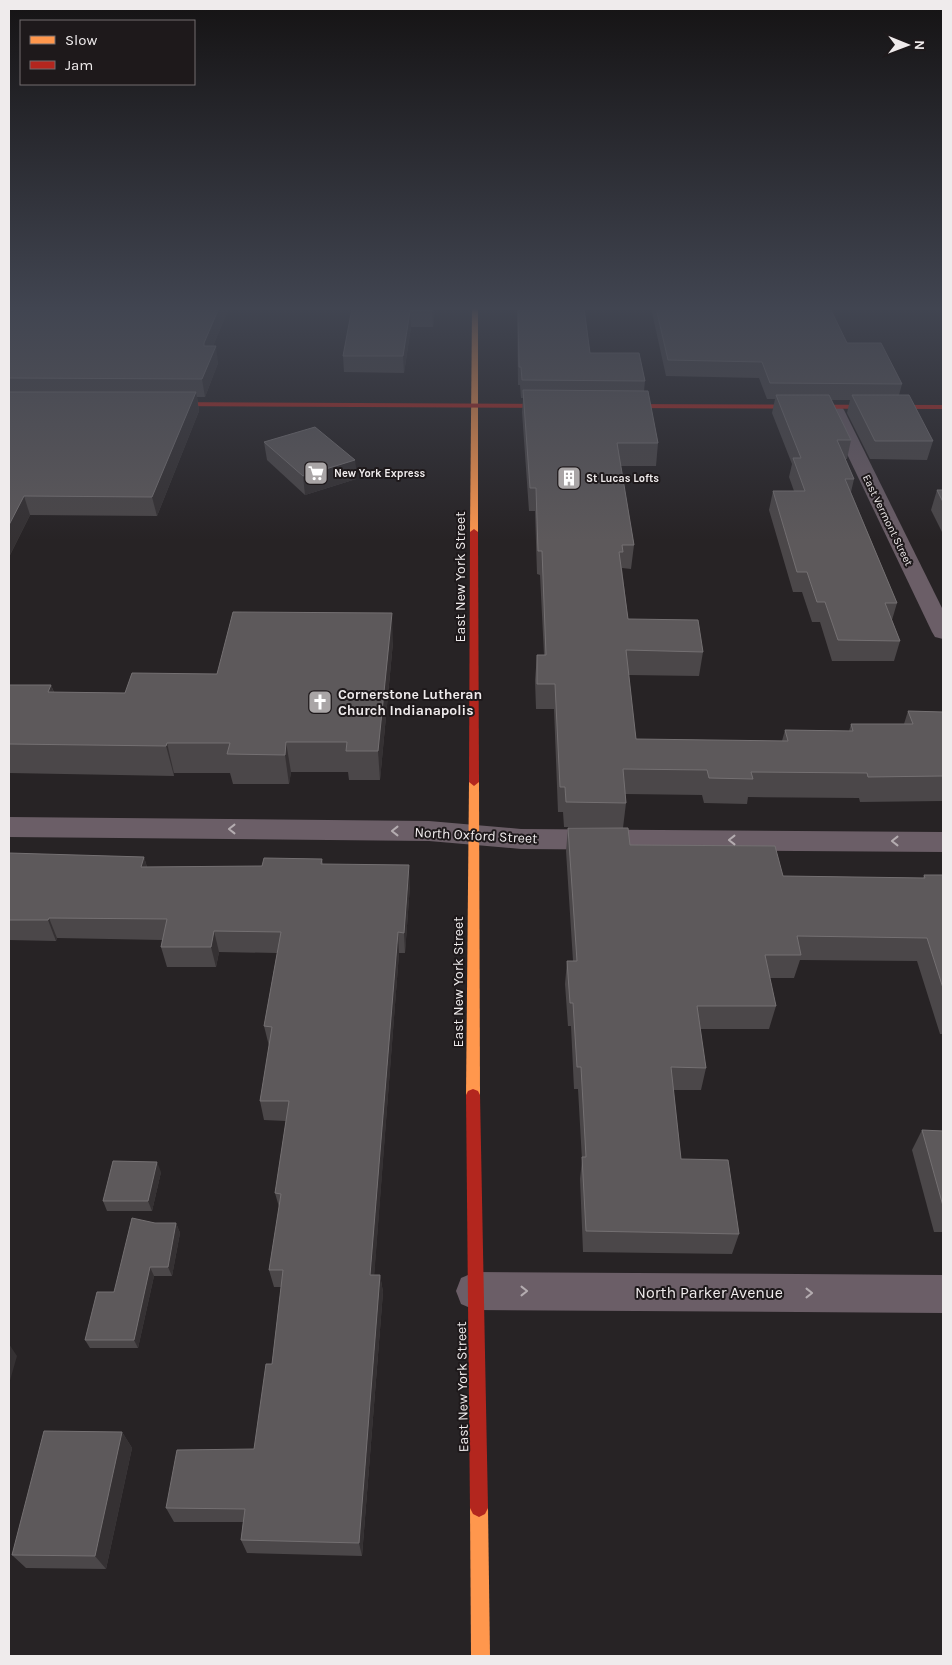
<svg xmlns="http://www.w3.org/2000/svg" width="952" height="1665" viewBox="0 0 952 1665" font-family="Karla,sans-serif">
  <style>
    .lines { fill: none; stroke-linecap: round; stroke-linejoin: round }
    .street { fill: #6b5e67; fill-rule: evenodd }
    .slow { fill: #ff974d; fill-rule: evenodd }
    .jam { fill: #b3261e; fill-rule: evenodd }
    .wall { fill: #4b4749 }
    .shaded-wall { fill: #353133 }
    .building { fill: #5d595b; stroke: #747072 }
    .oneway { stroke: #b4acb0 }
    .labels { text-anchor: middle; stroke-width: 4; stroke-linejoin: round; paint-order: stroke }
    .far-poi-label { font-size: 11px; font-weight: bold; fill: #efebec; stroke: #1e191b; text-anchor: start }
    .far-street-label { font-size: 11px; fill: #efebec; stroke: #1e191b }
    .street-label { font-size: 14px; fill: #efebec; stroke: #1e191b }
    .poi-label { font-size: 14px; font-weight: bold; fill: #efebec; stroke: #1e191b; text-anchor: start }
    .near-street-label { font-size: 16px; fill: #efebec; stroke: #1e191b }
  </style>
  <rect width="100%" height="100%" fill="#272325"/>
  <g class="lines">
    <g class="street">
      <polygon points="835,405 841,406 844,410 943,610 943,639 935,637 932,632 826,410 829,406"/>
      <polygon points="9,817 429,821 521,829 943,832 943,852 521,849 429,841 9,837"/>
      <polygon points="475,1272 943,1275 943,1313 475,1310 461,1304 456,1291 461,1278"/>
    </g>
    <g class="slow">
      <polygon points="472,308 478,308 478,532 474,535 470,532"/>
      <polygon points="474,778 479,782 480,1095 478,1099 473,1101 468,1099 466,1095 469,782"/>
      <polygon points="479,1499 485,1502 488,1508 490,1656 471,1656 470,1508 473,1502"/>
    </g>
    <g class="jam">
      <polygon points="157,402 559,404 563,406 559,408 160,406 157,406"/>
      <polygon points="612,404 943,405 943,409 615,408 611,406"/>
      <polygon points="474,529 478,532 479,782 474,786 469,782 470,532"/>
      <polygon points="473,1089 478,1091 480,1095 488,1508 485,1514 479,1517 473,1514 470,1508 466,1095 468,1091"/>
    </g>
  </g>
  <g class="wall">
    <polygon points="9,308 229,308 213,346 218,363 205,397 197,397 199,411 157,516 30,515 9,557"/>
    <polygon points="352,308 435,308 433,327 411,327 404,373 344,372 343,356"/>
    <polygon points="517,308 584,308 590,353 645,381 644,391 658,443 656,466 621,466 634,545 631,569 622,568 628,619 703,652 699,676 628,675 636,739 782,741 785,730 849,731 851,724 904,724 908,711 943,712 943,801 860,802 859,798 748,797 747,804 704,803 702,795 625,794 626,803 623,828 564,827 563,812 558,812 554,709 536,709 535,680 537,655 544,655 540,575 537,574 535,511 529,511 522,412 523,398 521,398 520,385 518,385"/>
    <polygon points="651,308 830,308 847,343 902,384 899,395 933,441 927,460 870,459 847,413 850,400 831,400 851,440 847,459 845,459 854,479 851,492 897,603 892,620 900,641 894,661 832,661 820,622 812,622 802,592 793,592 769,510 773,491 794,491 789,477 792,464 772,413 775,399 767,399 759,378 666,376"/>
    <polygon points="264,442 355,460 356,479 305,495 267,460"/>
    <polygon points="937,490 943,490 943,534 931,510"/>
    <polygon points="393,642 380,780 349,780 348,772 291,772 289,784 233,784 230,773 174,773 174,776 9,773 9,685 51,685 54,692 125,693 217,674"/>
    <polygon points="568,828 630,845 783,876 923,878 924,875 943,875 943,1034 940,1034 917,961 800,960 794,978 770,978 776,1006 769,1029 700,1029 706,1068 701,1090 673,1090 681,1159 739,1234 732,1254 583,1252 580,1179 582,1160 578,1089 574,1089 571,1026 568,1026 565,984 567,961 573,961 566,851"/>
    <polygon points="9,854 144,857 147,867 262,866 322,859 323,864 410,885 405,953 399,953 374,1275 380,1275 383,1292 362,1556 247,1553 241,1540 243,1522 174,1522 166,1508 254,1449 272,1364 281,1287 274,1287 269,1270 279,1207 275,1193 286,1121 264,1120 260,1101 269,1046 264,1026 277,953 219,952 216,967 167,967 161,947 162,940 57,938 56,941 9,940"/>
    <polygon points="922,1130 943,1131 943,1232 934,1232 912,1150"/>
    <polygon points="161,1172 152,1211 107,1211 103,1201"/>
    <polygon points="155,1223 176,1223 180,1233 172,1276 154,1276 138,1348 90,1348 85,1340 114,1292"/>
    <polygon points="122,1432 132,1448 106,1569 26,1568 12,1555"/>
  </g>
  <g class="shaded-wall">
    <polygon points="219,308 229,308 207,360 204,346 204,343"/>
    <polygon points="433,308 435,308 433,327 432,311"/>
    <polygon points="410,311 411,327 404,373 403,356"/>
    <polygon points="216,346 218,363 205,397 202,379"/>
    <polygon points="196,392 199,411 157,516 152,497"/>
    <polygon points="355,460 356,479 305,495 303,476"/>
    <polygon points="24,496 30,515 9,557 9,525"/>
    <polygon points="392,613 393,642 380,780 378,751"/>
    <polygon points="51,685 61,714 48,692"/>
    <polygon points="286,742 291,772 289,784 285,755"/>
    <polygon points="167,743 174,773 174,776 166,746"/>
    <polygon points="144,857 150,878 141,867"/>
    <polygon points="409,865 410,885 405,953 404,933"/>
    <polygon points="49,918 57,938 56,941 48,920"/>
    <polygon points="214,931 219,952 216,967 211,947"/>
    <polygon points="398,932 399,953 373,1292 370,1275"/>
    <polygon points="157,1162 161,1172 152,1211 148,1201"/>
    <polygon points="176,1223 180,1233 172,1276 168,1267"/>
    <polygon points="150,1267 154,1276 138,1348 134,1340"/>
    <polygon points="380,1275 383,1292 362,1556 359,1543"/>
    <polygon points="9,1344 17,1356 9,1384"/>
    <polygon points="122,1432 132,1448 106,1569 95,1556"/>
  </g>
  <g class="building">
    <polygon points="9,308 219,308 204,343 204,346 216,346 202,379 9,378"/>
    <polygon points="352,308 433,308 432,311 410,311 403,356 343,356"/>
    <polygon points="518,308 584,308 590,353 639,353 645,381 522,380 521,367 519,367"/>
    <polygon points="656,308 830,308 847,343 881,343 902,384 770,383 762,362 668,360"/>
    <polygon points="523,390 648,391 658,443 617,443 634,545 622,545 623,552 619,552 628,619 698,620 703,652 626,650 636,739 788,741 785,730 853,731 851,724 913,724 908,711 943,712 943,776 868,777 867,773 751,772 753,779 709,778 707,770 623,769 626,803 566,802 565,787 560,787 555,684 537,684 537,655 546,655 542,551 538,551 536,488 530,488"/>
    <polygon points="9,392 196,392 152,497 24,496 9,525"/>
    <polygon points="776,395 829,395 851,440 837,440 854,479 845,479 897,603 885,603 900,641 838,640 825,602 817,602 807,572 797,572 773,491 805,491 793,458 801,458"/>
    <polygon points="852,395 909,395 933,441 875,441"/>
    <polygon points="315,427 355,460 303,476 264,442"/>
    <polygon points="937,490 943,490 943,502"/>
    <polygon points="233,612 392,613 378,751 346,751 347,742 286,742 285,755 227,754 230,743 167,743 166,746 9,744 9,685 51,685 48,692 125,693 132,673 217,674"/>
    <polygon points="568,828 628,828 630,845 775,846 783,876 925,878 924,875 943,875 943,988 927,938 797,936 801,955 765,955 776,1006 697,1006 706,1068 671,1067 681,1159 728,1160 739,1234 586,1231 582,1157 586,1157 581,1067 577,1067 573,1003 570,1003 567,961 577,961"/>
    <polygon points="9,853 144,857 141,867 262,866 264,858 322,859 321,864 409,865 404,933 398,932 370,1275 380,1275 359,1543 241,1540 245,1509 166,1508 177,1450 254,1449 266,1364 272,1364 283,1270 269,1270 281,1194 275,1193 289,1101 260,1101 272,1027 264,1026 281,932 214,931 211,947 161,947 167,919 49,918 48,920 9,920"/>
    <polygon points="922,1130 943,1131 943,1206"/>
    <polygon points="113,1161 157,1162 148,1201 103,1201"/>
    <polygon points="132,1218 155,1223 176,1223 168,1267 150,1267 134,1340 85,1340 97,1292 114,1292"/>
    <polygon points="44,1431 122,1432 95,1556 12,1555"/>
  </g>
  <defs><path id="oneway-chevron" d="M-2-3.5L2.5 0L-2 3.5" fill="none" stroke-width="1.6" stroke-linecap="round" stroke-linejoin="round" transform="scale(1.25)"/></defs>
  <g class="oneway">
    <use href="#oneway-chevron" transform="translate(232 829) rotate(-180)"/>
    <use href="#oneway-chevron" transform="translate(395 831) rotate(-180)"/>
    <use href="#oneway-chevron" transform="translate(732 840) rotate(-180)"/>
    <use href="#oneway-chevron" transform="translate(895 841) rotate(-180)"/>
    <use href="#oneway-chevron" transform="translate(524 1291)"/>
    <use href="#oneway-chevron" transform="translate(809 1293)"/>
  </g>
  <linearGradient id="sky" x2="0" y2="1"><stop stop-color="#151314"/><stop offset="0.57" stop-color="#414551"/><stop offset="1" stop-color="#414551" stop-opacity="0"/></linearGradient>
  <rect width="952" height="541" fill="url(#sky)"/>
  <defs>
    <g id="supermarket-square" transform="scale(1.25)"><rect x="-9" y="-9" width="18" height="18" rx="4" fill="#a9a5a6" stroke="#1e191b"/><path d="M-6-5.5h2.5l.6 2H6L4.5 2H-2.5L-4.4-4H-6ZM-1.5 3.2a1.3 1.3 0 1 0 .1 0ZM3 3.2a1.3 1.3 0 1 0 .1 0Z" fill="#fff"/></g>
    <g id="building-square" transform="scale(1.25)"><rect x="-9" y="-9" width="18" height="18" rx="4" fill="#a9a5a6" stroke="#1e191b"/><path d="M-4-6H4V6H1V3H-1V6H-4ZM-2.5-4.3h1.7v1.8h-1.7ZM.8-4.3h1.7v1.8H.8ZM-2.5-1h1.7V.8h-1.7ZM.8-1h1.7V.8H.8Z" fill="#fff"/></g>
    <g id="church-square" transform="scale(1.25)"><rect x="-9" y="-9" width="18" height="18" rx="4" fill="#a9a5a6" stroke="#1e191b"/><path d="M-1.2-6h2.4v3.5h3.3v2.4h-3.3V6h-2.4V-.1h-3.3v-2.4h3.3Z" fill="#fff"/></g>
  </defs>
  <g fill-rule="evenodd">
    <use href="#supermarket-square" x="316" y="473"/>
    <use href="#building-square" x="569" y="478"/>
    <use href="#church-square" x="320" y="702"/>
  </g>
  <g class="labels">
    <g class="far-poi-label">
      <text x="334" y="477">New York Express</text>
      <text x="586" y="482">St Lucas Lofts</text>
    </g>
    <g class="far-street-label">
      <text transform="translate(888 520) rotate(64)" y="4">East Vermont Street</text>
    </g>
    <g class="street-label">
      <text transform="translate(460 577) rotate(-90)" y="5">East New York Street</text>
      <text transform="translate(476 835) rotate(3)" y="5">North Oxford Street</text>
      <text transform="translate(458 982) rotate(-90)" y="5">East New York Street</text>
      <text transform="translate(462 1387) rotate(-91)" y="5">East New York Street</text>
    </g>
    <g class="poi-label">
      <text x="338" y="699">Cornerstone Lutheran<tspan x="338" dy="16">Church Indianapolis</tspan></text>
    </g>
    <g class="near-street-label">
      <text x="709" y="1298">North Parker Avenue</text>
    </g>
  </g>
  <rect width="952" height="1665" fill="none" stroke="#efebec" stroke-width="20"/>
  <rect x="20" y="20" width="175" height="65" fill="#1e191b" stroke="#726d6f"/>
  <rect x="30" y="36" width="25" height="8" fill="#ff974d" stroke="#726d6f"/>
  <text x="65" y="45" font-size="15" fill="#efebec">Slow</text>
  <rect x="30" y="61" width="25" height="8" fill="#b3261e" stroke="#726d6f"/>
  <text x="65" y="70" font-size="15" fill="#efebec">Jam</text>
  <g transform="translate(907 45) rotate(91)" stroke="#1e191b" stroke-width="4" paint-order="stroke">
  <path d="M0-4L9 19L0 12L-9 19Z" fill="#efebec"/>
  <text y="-8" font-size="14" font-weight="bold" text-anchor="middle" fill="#efebec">N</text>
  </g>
</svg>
